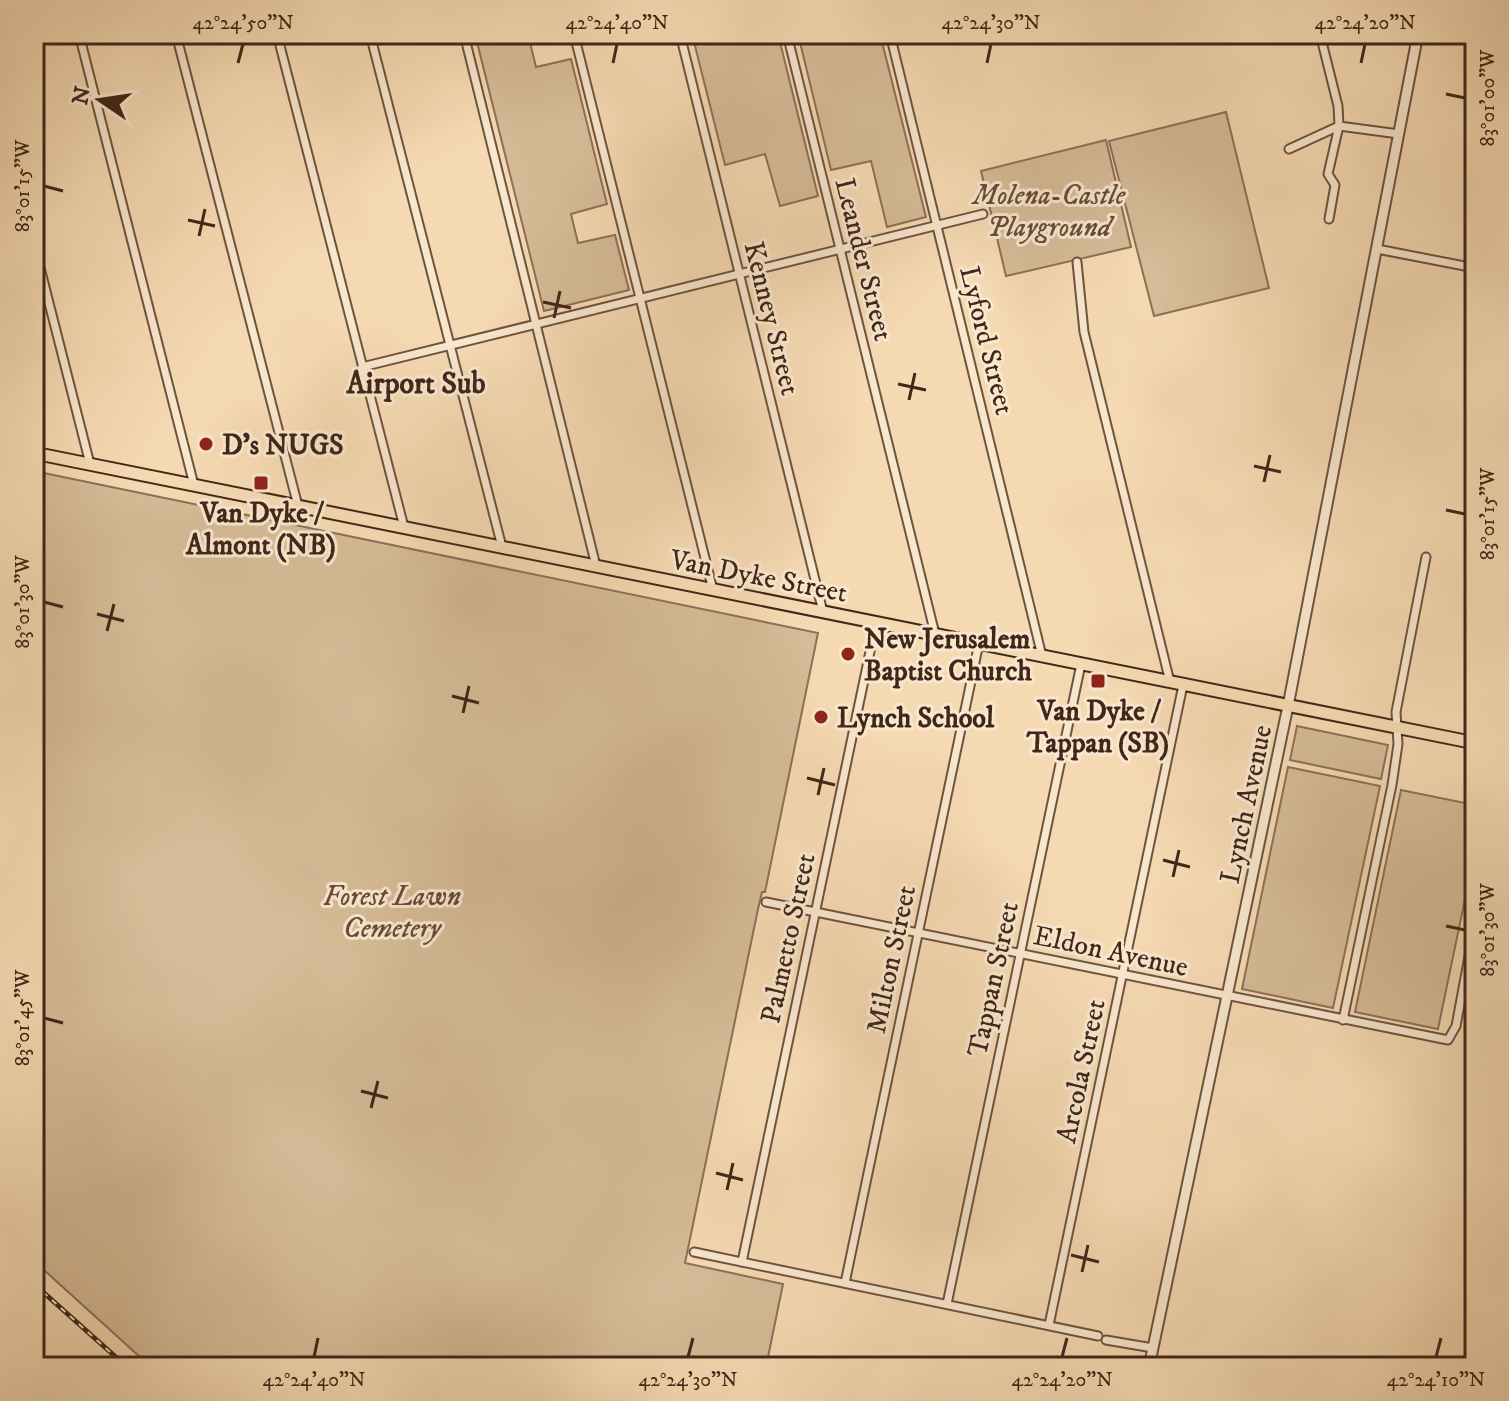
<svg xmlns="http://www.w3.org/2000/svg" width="1509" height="1401" viewBox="0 0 1509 1401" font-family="'IM FELL DW Pica',serif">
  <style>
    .green { fill: #d6bb98; stroke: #8c7058; stroke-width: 2 }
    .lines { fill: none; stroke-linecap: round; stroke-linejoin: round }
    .minor-casing { stroke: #6e533f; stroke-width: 11 }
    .tertiary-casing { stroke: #6e533f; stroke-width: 13 }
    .primary-casing { stroke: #412619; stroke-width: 15 }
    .minor { stroke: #f8e6cd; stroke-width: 7 }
    .tertiary { stroke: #f8e6cd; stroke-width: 9 }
    .primary { stroke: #f5d9b2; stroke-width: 11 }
    .rail-casing { stroke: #412619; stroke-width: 5 }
    .rail { stroke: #f8e6cd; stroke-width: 2; stroke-dasharray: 6; stroke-linecap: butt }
    .ticks { fill: none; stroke: #412619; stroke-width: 3 }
    .poi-dot { fill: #8f2418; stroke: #f8e6cd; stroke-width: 3 }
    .labels { text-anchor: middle; stroke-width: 6; stroke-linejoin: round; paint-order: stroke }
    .park-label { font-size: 28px; font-style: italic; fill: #664b39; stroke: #f8e6cd }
    .street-label { font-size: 28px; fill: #412619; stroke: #f8e6cd }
    .poi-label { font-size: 28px; font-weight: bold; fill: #412619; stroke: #f8e6cd; text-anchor: start }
    .neighbourhood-label { font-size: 30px; font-weight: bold; fill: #412619; stroke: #f8e6cd }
    .neatline { fill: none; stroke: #412619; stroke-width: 3 }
    .ticks-label { font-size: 20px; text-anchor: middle; fill: #412619 }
  </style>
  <rect width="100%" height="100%" fill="#f5d9b2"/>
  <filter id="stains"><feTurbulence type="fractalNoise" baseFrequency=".0025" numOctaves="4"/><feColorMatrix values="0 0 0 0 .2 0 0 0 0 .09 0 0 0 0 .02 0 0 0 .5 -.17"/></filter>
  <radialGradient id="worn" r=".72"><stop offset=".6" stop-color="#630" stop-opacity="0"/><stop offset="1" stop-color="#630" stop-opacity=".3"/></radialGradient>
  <g class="green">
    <polygon points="475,34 528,34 536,67 571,59 607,204 571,214 578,243 615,235 629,290 544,311"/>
    <polygon points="692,34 778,34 818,196 780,206 765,154 725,165"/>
    <polygon points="798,34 880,34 926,217 887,227 871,161 831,170"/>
    <polygon points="1226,112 1269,288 1154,316 1109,141"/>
    <polygon points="1106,140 1131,247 1006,276 981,171"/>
    <polygon points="34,471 818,633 765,892 762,892 758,909 685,1263 783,1284 766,1367 151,1367 34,1261"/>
    <polygon points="1297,726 1388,745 1381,779 1290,760"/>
    <polygon points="1288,767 1380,786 1333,1008 1242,989"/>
    <polygon points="1401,790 1475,805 1475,851 1438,1029 1355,1012"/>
  </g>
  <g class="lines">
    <g class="minor-casing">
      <g id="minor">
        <polyline points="79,34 194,485"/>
        <polyline points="176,34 298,506"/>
        <polyline points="277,34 404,527"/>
        <polyline points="370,34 502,547"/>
        <polyline points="464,34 596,566"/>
        <polyline points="574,34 713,590"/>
        <polyline points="680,34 823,612"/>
        <polyline points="787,34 935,634"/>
        <polyline points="890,34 1042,656"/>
        <polyline points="1320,34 1338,106 1339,126 1328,174 1335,185 1329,219"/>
        <polyline points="1289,149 1339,126 1399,134"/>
        <polyline points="34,244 90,464"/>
        <polyline points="1377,249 1475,268"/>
        <polyline points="1077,262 1084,332 1170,682"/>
        <polyline points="362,367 983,214"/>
        <polyline points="766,902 1448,1040 1456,1026 1475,924"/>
        <polyline points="1343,1020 1392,785 1398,744 1396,712 1426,557"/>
        <polyline points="694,1252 1098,1336"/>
        <polyline points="742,1262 876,623"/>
        <polyline points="845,1283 979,643"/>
        <polyline points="947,1304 1081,664"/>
        <polyline points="1049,1325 1183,685"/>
        <polyline points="1106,1340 1153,1348"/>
      </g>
    </g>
    <g class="tertiary-casing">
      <polyline id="tertiary" points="1149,1367 1288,706 1418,34"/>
    </g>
    <g class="primary-casing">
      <polyline id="primary" points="34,453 1475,743"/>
    </g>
    <use href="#minor" class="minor"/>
    <use href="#tertiary" class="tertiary"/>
    <use href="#primary" class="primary"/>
    <g class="rail-casing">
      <polyline id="rail" points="34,1284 127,1367"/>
    </g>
    <use href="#rail" class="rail"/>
  </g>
  <path class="ticks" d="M238,63L243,44M613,63L617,44M987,63L991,44M1361,63L1365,44M1446,94L1465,98M44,186L63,191M188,220L215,226M199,236L205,209M543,302L571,308M554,318L560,291M898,384L926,390M909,400L915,373M1254,466L1281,472M1264,482L1270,455M1446,510L1465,514M44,602L63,607M97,614L124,621M107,631L114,604M452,696L479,703M463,713L469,686M807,778L835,785M818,795L824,768M1163,860L1190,867M1173,877L1179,850M1446,926L1465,930M44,1018L63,1023M361,1091L388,1098M371,1108L378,1081M716,1173L743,1180M727,1190L733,1163M1071,1255L1099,1262M1082,1272L1088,1245M314,1357L318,1338M688,1357L693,1338M1062,1357L1067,1338M1436,1357L1441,1338"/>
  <g class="poi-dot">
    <circle cx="206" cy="444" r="8"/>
    <rect x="253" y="475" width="16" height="16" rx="4"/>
    <circle cx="848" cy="654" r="8"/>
    <rect x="1090" y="673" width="16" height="16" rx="4"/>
    <circle cx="821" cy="717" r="8"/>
  </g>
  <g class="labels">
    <g class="park-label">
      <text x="1049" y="204">Molena-Castle<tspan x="1049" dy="32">Playground</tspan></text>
      <text x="392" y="905">Forest Lawn<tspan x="392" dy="32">Cemetery</tspan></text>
    </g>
    <g class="street-label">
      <text transform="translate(865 259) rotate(76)" y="10">Leander Street</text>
      <text transform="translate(773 318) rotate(76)" y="10">Kenney Street</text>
      <text transform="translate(988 340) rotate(76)" y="10">Lyford Street</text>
      <text transform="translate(759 575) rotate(11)" y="10">Van Dyke Street</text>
      <text transform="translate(1245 804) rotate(-78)" y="10">Lynch Avenue</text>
      <text transform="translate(787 938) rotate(-78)" y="10">Palmetto Street</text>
      <text transform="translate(1111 950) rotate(12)" y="10">Eldon Avenue</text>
      <text transform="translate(890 959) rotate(-78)" y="10">Milton Street</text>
      <text transform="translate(992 979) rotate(-78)" y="10">Tappan Street</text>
      <text transform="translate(1080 1071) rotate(-78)" y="10">Arcola Street</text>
    </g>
    <g class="poi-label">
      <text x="222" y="454">D's NUGS</text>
      <text x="261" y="522" text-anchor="middle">Van Dyke /<tspan x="261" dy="32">Almont (NB)</tspan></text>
      <text x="864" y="648">New Jerusalem<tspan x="864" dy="32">Baptist Church</tspan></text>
      <text x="1098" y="720" text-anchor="middle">Van Dyke /<tspan x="1098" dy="32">Tappan (SB)</tspan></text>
      <text x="837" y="727">Lynch School</text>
    </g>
    <g class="neighbourhood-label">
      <text x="416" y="393">Airport Sub</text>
    </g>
  </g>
  <rect width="1509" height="1401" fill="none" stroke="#f5d9b2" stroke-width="88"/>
  <g transform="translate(100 100) rotate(283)" stroke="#f8e6cd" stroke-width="6" paint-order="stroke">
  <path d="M0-6L14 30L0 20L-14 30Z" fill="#412619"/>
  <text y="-12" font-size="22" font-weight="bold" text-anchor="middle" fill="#412619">N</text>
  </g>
  <rect x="44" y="44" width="1421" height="1313" class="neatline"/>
  <g class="ticks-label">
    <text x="243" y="29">42°24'50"N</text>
    <text x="617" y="29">42°24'40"N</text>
    <text x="991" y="29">42°24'30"N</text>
    <text x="1365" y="29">42°24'20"N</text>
    <text transform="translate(1487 98) rotate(-90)" y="7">83°01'00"W</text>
    <text transform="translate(22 186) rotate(-90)" y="7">83°01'15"W</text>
    <text transform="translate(1487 514) rotate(-90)" y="7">83°01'15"W</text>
    <text transform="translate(22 602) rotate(-90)" y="7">83°01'30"W</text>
    <text transform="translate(1487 930) rotate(-90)" y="7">83°01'30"W</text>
    <text transform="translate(22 1018) rotate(-90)" y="7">83°01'45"W</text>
    <text x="314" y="1386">42°24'40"N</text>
    <text x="688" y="1386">42°24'30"N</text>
    <text x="1062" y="1386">42°24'20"N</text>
    <text x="1436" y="1386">42°24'10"N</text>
  </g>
  <rect width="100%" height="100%" filter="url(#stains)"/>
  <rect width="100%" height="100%" fill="url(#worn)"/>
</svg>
